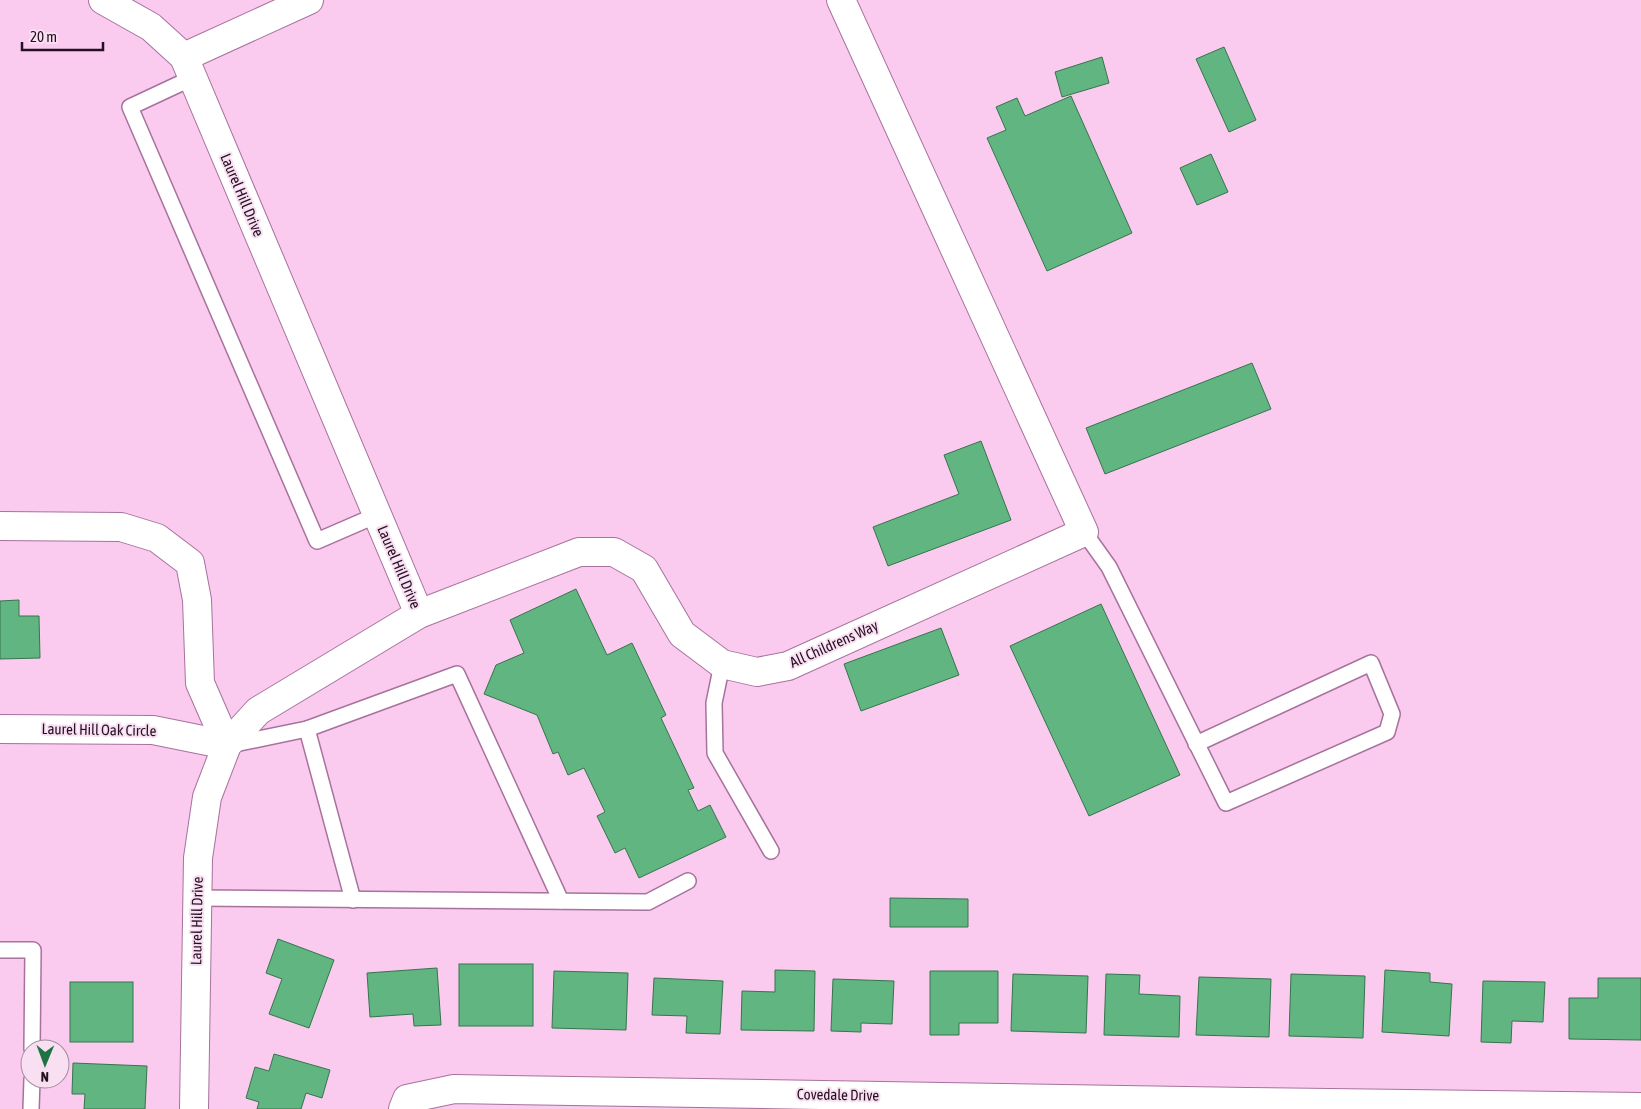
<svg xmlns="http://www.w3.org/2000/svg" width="1641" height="1109" viewBox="0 0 1641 1109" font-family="'Asap Condensed',sans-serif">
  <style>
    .building { fill: #61b580; stroke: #36744e }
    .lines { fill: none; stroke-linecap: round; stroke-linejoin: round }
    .lane-casing { stroke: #a7729c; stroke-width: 18 }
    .street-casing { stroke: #a7729c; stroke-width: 30 }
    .lane { stroke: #fff; stroke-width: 15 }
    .street { stroke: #fff; stroke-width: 28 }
    .labels { text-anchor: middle; stroke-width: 4; stroke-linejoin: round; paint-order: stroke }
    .street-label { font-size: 15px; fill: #251021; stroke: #f8e0f2 }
  </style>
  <rect width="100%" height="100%" fill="#facaef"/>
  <g class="building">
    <polygon points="1224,47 1256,120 1229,132 1196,59"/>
    <polygon points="1102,57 1109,83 1062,97 1055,72"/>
    <polygon points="1071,96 1132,233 1047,271 987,138 1006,130 996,107 1017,98 1025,116"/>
    <polygon points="1211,154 1228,192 1197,205 1180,168"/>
    <polygon points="1252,363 1271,409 1105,474 1086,428"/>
    <polygon points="981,441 1011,520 888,566 873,527 959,494 944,455"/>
    <polygon points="576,589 607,655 632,643 666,715 661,718 694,788 688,790 698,811 710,805 726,837 639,878 625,848 615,853 597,816 605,812 584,768 568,775 558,752 553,754 537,715 484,694 496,665 524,653 510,620"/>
    <polygon points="19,600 19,616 39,616 40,658 0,659 0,601"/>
    <polygon points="1101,604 1180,775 1089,816 1010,646"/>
    <polygon points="941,628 959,675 861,711 844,664"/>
    <polygon points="890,898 968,899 968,927 890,927"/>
    <polygon points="278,939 334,960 309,1028 269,1014 282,979 266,973"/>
    <rect x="459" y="964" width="74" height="62"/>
    <polygon points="437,968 441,1025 414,1026 413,1014 370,1017 367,973"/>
    <polygon points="775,970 815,971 814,1031 741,1030 742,991 775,992"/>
    <polygon points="1385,970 1430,973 1430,982 1452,984 1449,1036 1382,1032"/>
    <polygon points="554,971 628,973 626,1030 552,1028"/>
    <polygon points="930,971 998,971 998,1023 959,1023 959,1035 930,1035"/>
    <polygon points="1013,974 1088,976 1086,1033 1011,1031"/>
    <polygon points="1106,974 1140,975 1139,994 1180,996 1179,1037 1104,1035"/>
    <polygon points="1291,974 1365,976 1363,1038 1289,1036"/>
    <polygon points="1199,977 1271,979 1269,1037 1196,1035"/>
    <polygon points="654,978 723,981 720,1034 686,1033 687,1016 652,1015"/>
    <polygon points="1598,978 1641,978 1641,1040 1569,1039 1569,998 1598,998"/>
    <polygon points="833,979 894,981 892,1024 861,1023 861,1032 831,1031"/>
    <polygon points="1483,981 1545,982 1543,1022 1512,1021 1511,1043 1481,1042"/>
    <rect x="70" y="982" width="63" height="60"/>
    <polygon points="274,1054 330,1070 322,1098 306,1093 301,1109 257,1109 259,1102 246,1098 255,1067 269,1071"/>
    <polygon points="73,1063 147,1066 145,1109 84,1109 85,1094 72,1094"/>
  </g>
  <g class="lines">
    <g class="lane-casing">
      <g id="lane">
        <polyline points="192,78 130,107 317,541 377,515"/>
        <polyline points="1084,532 1109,567 1226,803 1387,732 1392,714 1371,663 1196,744"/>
        <polyline points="722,664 714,703 715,753 771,851"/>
        <polyline points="307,729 353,900"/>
        <polyline points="230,745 307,729 457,674 561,901"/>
        <polyline points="197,898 648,902 688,881"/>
        <polyline points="0,950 33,950 32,1049"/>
        <polyline points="31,1109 32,1079"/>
      </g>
    </g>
    <g class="street-casing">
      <g id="street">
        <polyline points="103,0 151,27 184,57 419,614"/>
        <polyline points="184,57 309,0"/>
        <polyline points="0,526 121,527 157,538 190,563 197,600 200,683 227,745"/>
        <polyline points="0,729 153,730 227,745"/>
        <polyline points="194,1109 198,858 207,797 227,745 258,711 419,614 579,552 614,552 644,569 682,634 722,664 757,672 788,666 1084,532 841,0"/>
        <polyline points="403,1109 407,1099 454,1089 1247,1102 1641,1107"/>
      </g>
    </g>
    <use href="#lane" class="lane"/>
    <use href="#street" class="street"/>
  </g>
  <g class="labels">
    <g class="street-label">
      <text transform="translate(242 195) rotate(67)" y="5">Laurel Hill Drive</text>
      <text transform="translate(399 567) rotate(67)" y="5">Laurel Hill Drive</text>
      <text transform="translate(834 644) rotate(-24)" y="5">All Childrens Way</text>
      <text transform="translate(99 730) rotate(1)" y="5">Laurel Hill Oak Circle</text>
      <text transform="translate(197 921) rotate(-89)" y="5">Laurel Hill Drive</text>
      <text transform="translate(838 1095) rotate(1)" y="5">Covedale Drive</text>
    </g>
  </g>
  <g transform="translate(45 1064) rotate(181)"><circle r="24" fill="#f8e0f2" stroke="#a48d9e"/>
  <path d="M0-4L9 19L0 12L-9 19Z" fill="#1f7244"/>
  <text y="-8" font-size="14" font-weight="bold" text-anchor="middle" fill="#251021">N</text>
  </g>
  <path d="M22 42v8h81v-8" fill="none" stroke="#251021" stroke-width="2.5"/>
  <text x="30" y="42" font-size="15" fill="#251021" stroke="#f8e0f2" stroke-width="4" paint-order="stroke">20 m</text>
</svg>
